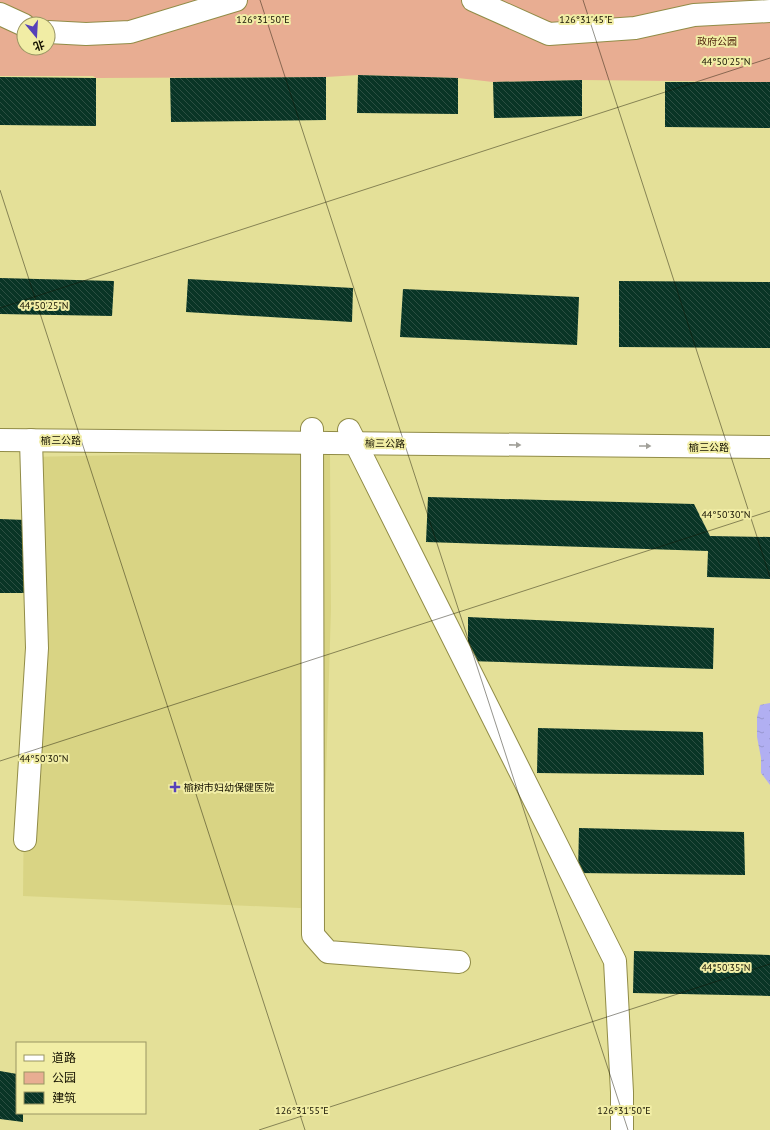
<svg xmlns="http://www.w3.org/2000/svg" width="770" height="1130" viewBox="0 0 770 1130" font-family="'PT Sans','Noto Sans SC',sans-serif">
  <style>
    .built { fill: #d9d484 }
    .green { fill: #e8ad92; fill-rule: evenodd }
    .water { fill: url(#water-ripples) }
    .building { fill: url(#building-back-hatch) }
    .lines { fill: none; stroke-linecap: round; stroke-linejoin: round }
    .minor-casing { stroke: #918c47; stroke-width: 24 }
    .major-casing { stroke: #918c47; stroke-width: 24 }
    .minor { stroke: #fff; stroke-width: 22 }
    .major { stroke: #fff; stroke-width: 22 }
    .oneway { fill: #a1a099 }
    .ticks { fill: none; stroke: #151200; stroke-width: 1; stroke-opacity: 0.45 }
    .poi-dot { fill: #5641b9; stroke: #f1eda5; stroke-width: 1.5 }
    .labels { text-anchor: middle; stroke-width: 4; stroke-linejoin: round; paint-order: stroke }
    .park-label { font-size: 10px; fill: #4b1f08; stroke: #f1eda5 }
    .street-label { font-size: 10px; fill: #151200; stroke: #f1eda5 }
    .poi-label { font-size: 10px; fill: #151200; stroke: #f1eda5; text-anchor: start }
    .ticks-label { font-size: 10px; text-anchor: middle; fill: #151200; stroke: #f1eda5; stroke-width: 4; stroke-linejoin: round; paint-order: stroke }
  </style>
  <defs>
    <pattern id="water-ripples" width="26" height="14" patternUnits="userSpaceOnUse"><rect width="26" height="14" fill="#b1aff2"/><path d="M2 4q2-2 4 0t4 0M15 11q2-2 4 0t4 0" fill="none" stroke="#9796ce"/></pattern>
    <pattern id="building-back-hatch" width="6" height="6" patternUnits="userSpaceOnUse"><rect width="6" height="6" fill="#093526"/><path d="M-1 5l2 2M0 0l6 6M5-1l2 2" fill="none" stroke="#2c4f42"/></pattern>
  </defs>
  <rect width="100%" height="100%" fill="#e4e098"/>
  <polygon class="built" points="330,451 331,609 322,909 23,896 27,457"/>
  <path class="green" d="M0,0H770V82L582,80L493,82L458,78L358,75L326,77L96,78L93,76H0ZM24,24H48V48H24Z"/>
  <polygon class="water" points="770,703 770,785 761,773 761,758 757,737 757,717 760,705"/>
  <g class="building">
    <polygon points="358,75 458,78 458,114 357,113"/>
    <polygon points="0,77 96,78 96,126 0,125"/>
    <polygon points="326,77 326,120 171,122 170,78"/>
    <polygon points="582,80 582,116 494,118 493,82"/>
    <polygon points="665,82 770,82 770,128 665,127"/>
    <polygon points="0,278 114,281 112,316 0,314"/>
    <polygon points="188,279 353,288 352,322 186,312"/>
    <polygon points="619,281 770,282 770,348 619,347"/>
    <polygon points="403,289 579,297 577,345 400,337"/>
    <polygon points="428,497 694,504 710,536 770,537 770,579 707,577 708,551 426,542"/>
    <polygon points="0,519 26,520 26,593 0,593"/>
    <polygon points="468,617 714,628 713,669 468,661"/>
    <polygon points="538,728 703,732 704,775 537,773"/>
    <polygon points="579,828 744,832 745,875 578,873"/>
    <polygon points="634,951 770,955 770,996 633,993"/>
    <polygon points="0,1071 17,1074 17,1113 23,1113 23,1122 0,1119"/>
  </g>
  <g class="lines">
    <g class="minor-casing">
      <g id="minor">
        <polyline points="473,0 549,34 635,28 694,15 770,11"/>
        <polyline points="0,14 24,25"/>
        <polyline points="48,32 86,34 130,32 236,0"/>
        <polyline points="312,429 313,935 328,952 459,962"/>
        <polyline points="349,430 615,961 622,1092 622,1130"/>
        <polyline points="25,840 37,648 31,440"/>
      </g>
    </g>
    <g class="major-casing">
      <polyline id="major" points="0,440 770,447"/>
    </g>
    <use href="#minor" class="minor"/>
    <use href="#major" class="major"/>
  </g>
  <defs><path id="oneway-solid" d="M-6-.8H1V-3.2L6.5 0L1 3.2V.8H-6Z"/></defs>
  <g class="oneway">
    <use href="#oneway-solid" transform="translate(515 445) rotate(1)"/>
    <use href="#oneway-solid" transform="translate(645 446)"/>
  </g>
  <path class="ticks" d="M260,0L628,1130M583,0L770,577M0,190L305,1130M0,308L770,58M0,761L770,511M259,1130L770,964"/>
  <path class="poi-dot" d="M173 781h4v4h4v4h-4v4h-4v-4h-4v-4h4z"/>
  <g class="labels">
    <g class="park-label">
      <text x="717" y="45">政府公园</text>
    </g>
    <g class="street-label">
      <text x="61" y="444">榆三公路</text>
      <text transform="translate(385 443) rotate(1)" y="4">榆三公路</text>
      <text x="709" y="451">榆三公路</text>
    </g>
    <g class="poi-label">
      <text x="184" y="791">榆树市妇幼保健医院</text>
    </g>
  </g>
  <g class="ticks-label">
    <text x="263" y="23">126°31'50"E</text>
    <text x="586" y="23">126°31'45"E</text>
    <text x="726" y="65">44°50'25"N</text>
    <text x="44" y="309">44°50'25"N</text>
    <text x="726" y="518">44°50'30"N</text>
    <text x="44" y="762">44°50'30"N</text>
    <text x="726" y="971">44°50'35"N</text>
    <text x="302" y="1114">126°31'55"E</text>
    <text x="624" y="1114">126°31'50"E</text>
  </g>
  <rect x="16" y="1042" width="130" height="72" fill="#f1eda5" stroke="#999563"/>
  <rect x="24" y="1055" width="20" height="6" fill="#ffffff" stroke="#999563"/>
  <text x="52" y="1062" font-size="12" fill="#151200">道路</text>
  <rect x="24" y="1072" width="20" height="12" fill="#e8ad92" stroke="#999563"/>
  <text x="52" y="1082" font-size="12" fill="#151200">公园</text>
  <rect x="24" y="1092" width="20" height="12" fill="url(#building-back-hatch)" stroke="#999563"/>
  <text x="52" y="1102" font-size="12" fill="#151200">建筑</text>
  <g transform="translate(36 36) rotate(162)"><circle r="19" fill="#f1eda5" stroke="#999563"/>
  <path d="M0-3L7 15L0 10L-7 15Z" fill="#5641b9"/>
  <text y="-6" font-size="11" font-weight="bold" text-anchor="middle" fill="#151200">北</text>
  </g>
</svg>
